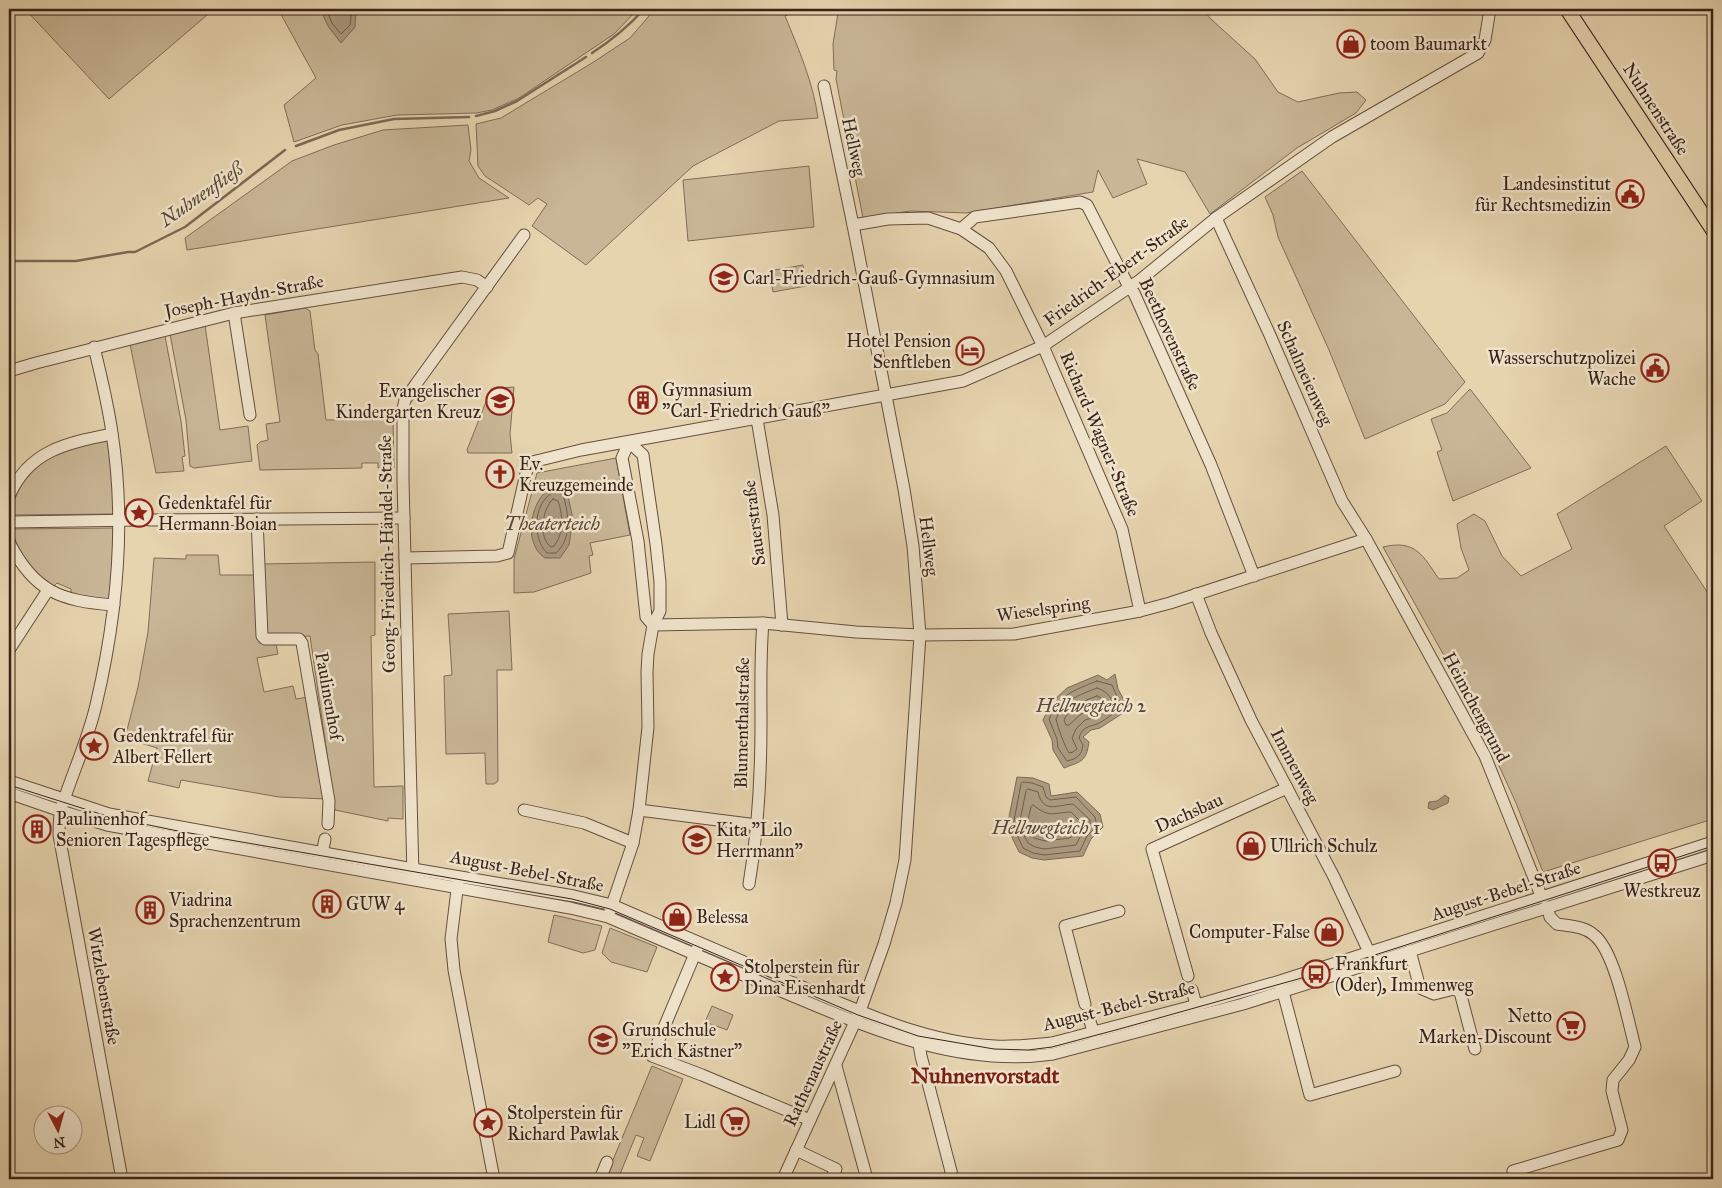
<svg xmlns="http://www.w3.org/2000/svg" width="1722" height="1188" viewBox="0 0 1722 1188" font-family="'IM FELL Great Primer',serif">
  <style>
    .green { fill: #c8b696; stroke: #806c58 }
    .water { fill: #aa987d; stroke: #7c6956 }
    .lines { fill: none; stroke-linecap: round; stroke-linejoin: round }
    .shore { stroke: #705e4c; stroke-width: 1 }
    .stream { stroke: #7c6956; stroke-width: 2.5 }
    .minor-casing { stroke: #634f40; stroke-width: 13 }
    .major-casing { stroke: #37231b; stroke-width: 16 }
    .minor { stroke: #efe3cb; stroke-width: 11 }
    .major { stroke: #e6d4af; stroke-width: 14 }
    .tram { stroke: #37231b; stroke-width: 1 }
    .labels { text-anchor: middle; stroke-width: 5; stroke-linejoin: round; paint-order: stroke }
    .poi-label { font-size: 18px; fill: #37231b; stroke: #efe3cb; text-anchor: start }
    .street-label { font-size: 18px; fill: #37231b; stroke: #efe3cb }
    .water-label { font-size: 19px; font-style: italic; fill: #5a4638; stroke: #efe3cb }
    .district-label { font-size: 22px; font-weight: bold; fill: #7a1f14; stroke: #efe3cb }
  </style>
  <rect width="100%" height="100%" fill="#e6d4af"/>
  <filter id="stains"><feTurbulence type="fractalNoise" baseFrequency=".004" numOctaves="4"/><feColorMatrix values="0 0 0 0 .2 0 0 0 0 .09 0 0 0 0 .02 0 0 0 .5 -.17"/></filter>
  <radialGradient id="worn" r=".72"><stop offset=".6" stop-color="#630" stop-opacity="0"/><stop offset="1" stop-color="#630" stop-opacity=".3"/></radialGradient>
  <g class="green">
    <polygon points="25,9 214,9 109,99"/>
    <polygon points="278,9 638,9 614,34 519,98 492,110 476,113 397,115 342,125 294,142 284,105 316,78"/>
    <path d="M655,9H800L785,16C799,50 813,82 818,118L779,121L693,166L586,265L532,226L547,204L538,198L529,205L485,176L478,166L476,124L501,118L592,63L630,38Z"/>
    <polygon points="818,9 1202,9 1212,20 1255,59 1278,92 1298,102 1339,93 1357,92 1366,100 1356,113 1297,148 1210,214 1185,172 1137,159 1147,184 1113,198 1098,170 1093,192 966,213 910,211 863,218 836,79 837,71 834,70 833,44 838,13"/>
    <polygon points="468,125 471,150 469,161 479,178 509,198 187,250 185,238 292,161 334,145 383,130"/>
    <polygon points="809,166 814,227 688,241 683,180"/>
    <polygon points="1302,171 1465,382 1445,404 1365,439 1329,350 1278,237 1273,215 1265,197"/>
    <polygon points="803,265 806,286 773,292 769,271"/>
    <polygon points="305,308 310,311 315,350 318,354 326,420 393,419 394,468 378,468 378,463 362,463 362,468 260,470 257,445 260,442 268,440 266,424 280,422 265,315"/>
    <polygon points="205,325 220,430 248,426 252,461 194,468 190,466 186,420 170,334"/>
    <polygon points="165,336 181,421 185,456 182,457 184,471 156,473 130,344"/>
    <polygon points="514,387 510,434 512,453 468,453 467,450 491,389"/>
    <polygon points="1470,389 1531,468 1453,501 1437,452 1442,450 1431,419 1447,413"/>
    <path d="M107,439L109,443L114,514L12,515C13,484 41,458 70,448C82,444 95,442 107,439Z"/>
    <path d="M1666,446L1702,501L1664,526L1713,601V819L1543,872L1516,803L1469,700L1383,547C1416,539 1423,556 1439,579L1457,578L1469,570L1461,548L1457,524L1474,514L1485,521L1502,556L1521,576L1572,549L1557,514Z"/>
    <polygon points="616,458 630,535 590,543 593,555 589,556 591,573 534,592 514,593 514,559 537,473"/>
    <path d="M113,528L115,532L110,601L71,594V589L57,583L54,586C31,570 19,557 12,529Z"/>
    <polygon points="186,555 218,555 220,575 256,575 259,643 276,644 278,654 257,658 264,692 293,686 296,699 308,697 326,799 279,797 181,780 179,788 148,781 157,748 125,738 138,687 148,632 154,558 186,559"/>
    <polygon points="375,562 375,635 371,636 374,787 403,786 403,819 388,818 388,821 335,810 310,636 267,638 262,564"/>
    <polygon points="509,611 512,670 497,670 498,781 494,784 486,784 485,753 446,754 444,676 452,675 448,614"/>
    <polygon points="554,915 602,926 595,950 583,953 548,942"/>
    <polygon points="610,928 657,947 647,972 611,962 602,953"/>
    <polygon points="712,1006 733,1015 727,1030 705,1022"/>
    <polygon points="652,1066 683,1079 650,1161 637,1156 644,1138 636,1135 618,1179 605,1179"/>
  </g>
  <g class="water">
    <polygon points="320,9 356,9 355,27 341,43 328,26"/>
    <path d="M550,488H561L567,492L573,519L569,545L560,558H545C542,556 539,553 537,550C525,531 533,500 550,488Z"/>
    <path d="M1115,674L1118,689L1124,700L1123,713L1100,728L1091,730L1083,737L1089,742C1086,762 1082,761 1064,768L1053,750L1052,740L1043,720L1052,702L1067,688L1098,675L1107,680Z"/>
    <polygon points="1017,777 1033,778 1049,784 1051,796 1077,792 1100,814 1103,827 1091,839 1083,856 1044,860 1032,858 1019,852 1007,827"/>
    <polygon points="1445,795 1449,798 1448,803 1433,810 1428,808 1429,802 1437,801"/>
  </g>
  <g class="lines">
    <g class="shore">
      <polyline points="326,9 332,23 341,34 350,25 352,9"/>
      <path d="M552,493H559L563,495C569,514 572,539 556,553H547C532,538 533,504 552,493Z"/>
      <path d="M553,499L558,501C563,515 564,534 554,546L551,547C538,538 542,509 553,499Z"/>
      <path d="M1097,681L1112,685L1119,701L1118,709C1113,714 1104,721 1097,724C1088,727 1082,727 1079,738L1083,745C1082,755 1077,759 1067,761L1058,748L1057,739L1049,719C1061,694 1072,691 1097,681Z"/>
      <path d="M1097,688C1105,691 1113,696 1112,706L1096,717L1085,720L1076,729L1072,738L1077,749L1073,752L1069,753C1065,747 1058,728 1056,719C1065,699 1077,696 1097,688Z"/>
      <path d="M1097,696L1101,698L1102,704L1093,710L1081,714L1069,725H1066L1064,720C1070,706 1083,701 1097,696Z"/>
      <polygon points="1023,782 1032,783 1043,787 1046,797 1050,800 1076,797 1095,817 1097,826 1087,836 1080,851 1044,855 1033,853 1023,848 1013,826 1021,784"/>
      <path d="M1028,789L1038,792C1043,814 1057,805 1073,804L1090,820V824L1082,833L1076,845L1044,849L1035,847L1028,843L1019,825L1026,791Z"/>
      <path d="M1033,805C1050,818 1051,813 1071,812L1080,821V823L1070,838L1045,841L1034,838L1027,824L1031,807Z"/>
    </g>
    <g class="stream">
      <path d="M592,53C612,40 628,27 644,9"/>
      <polyline points="476,116 495,111 517,101 586,57"/>
      <polyline points="296,146 339,130 394,119 469,117"/>
      <polyline points="9,261 76,261 128,252 135,252 185,227 285,150"/>
    </g>
    <g class="minor-casing">
      <g id="minor">
        <polyline points="1216,218 1269,333 1342,501 1366,539 1485,756 1542,898"/>
        <polyline points="853,225 888,219 928,218 961,229 989,248 1006,271 1043,346 1122,529 1140,611"/>
        <polyline points="961,229 975,217 1080,202 1087,205 1129,287 1134,293 1211,465 1254,576"/>
        <polyline points="234,313 250,415"/>
        <path d="M94,347C101,376 108,404 112,433C126,523 117,616 96,705C88,740 72,774 61,809C59,817 59,827 59,835L122,1179"/>
        <polyline points="9,371 36,363 234,313 462,277 477,280 487,287"/>
        <polyline points="757,419 773,515 782,625"/>
        <polyline points="629,442 622,458 638,541 646,617 653,625"/>
        <path d="M9,496C29,450 67,443 112,434"/>
        <polyline points="257,519 262,636 265,639 299,639 302,643 329,801 328,824"/>
        <polyline points="150,520 404,518"/>
        <polyline points="9,522 140,520"/>
        <path d="M9,542C34,592 61,601 114,605"/>
        <polyline points="405,558 497,556 508,553 527,469 532,462 581,450 963,381 1043,346 1140,280 1216,218 1332,137 1478,53 1485,40 1490,9"/>
        <polyline points="1196,594 1211,633 1251,720 1334,877 1369,952"/>
        <polyline points="653,625 763,623 856,632 920,635 1014,634 1140,611 1170,603 1366,539"/>
        <polyline points="9,650 48,590"/>
        <path d="M9,781L109,814L413,869L574,896L612,905C668,929 724,953 779,977C848,1006 919,1042 995,1046C1014,1047 1033,1045 1052,1043L1197,1005L1280,981L1713,842"/>
        <path d="M9,793L61,811L107,825L570,908L608,917C664,941 720,965 776,989C865,1026 955,1068 1053,1054L1243,1004L1713,855"/>
        <polyline points="524,810 584,823 633,843"/>
        <polyline points="639,810 757,825"/>
        <polyline points="321,859 325,839"/>
        <polyline points="413,875 403,480 403,409 405,400 416,384 524,235"/>
        <polyline points="458,882 451,939 454,970 494,1179"/>
        <path d="M749,884C758,831 761,777 761,723C761,689 760,656 763,623"/>
        <polyline points="610,911 633,843 639,810 648,727 647,672 648,654 653,625 660,611 660,582 656,544 643,455 629,442"/>
        <polyline points="697,949 652,1056 702,1075 810,1120"/>
        <polyline points="1410,951 1420,988 1434,994 1454,989 1460,992 1475,1049"/>
        <polyline points="1188,976 1152,849 1287,788"/>
        <polyline points="1281,984 1310,1095 1395,1071"/>
        <polyline points="1192,990 1198,1012"/>
        <polyline points="1085,1004 1065,926 1119,911"/>
        <polyline points="1089,1018 1096,1041"/>
        <polyline points="918,1038 921,1056 953,1179"/>
        <polyline points="836,1066 867,1179"/>
        <polyline points="796,1150 836,1169 831,1179"/>
        <path d="M1513,1171L1618,1140L1622,1130L1612,1091L1613,1080L1629,1060L1635,1047C1628,1021 1615,951 1594,935C1584,926 1570,926 1557,924L1550,917L1547,907"/>
        <polyline points="600,1179 607,1162"/>
        <polyline points="783,1179 860,1011 884,944 896,903 905,860 920,635 913,546 904,489 853,225 824,86"/>
      </g>
    </g>
    <g class="major-casing">
      <polyline id="major" points="1567,9 1713,230"/>
    </g>
    <use href="#minor" class="minor"/>
    <use href="#major" class="major"/>
    <polyline class="tram" points="9,785 110,817 178,831 572,899 610,909 858,1015 918,1036 994,1049 1028,1050 1052,1047 1123,1028 1316,974 1713,846"/>
  </g>
  <defs>
    <g id="shop-ring" transform="scale(1.4375)"><circle r="9.5" fill="#efe3cb" stroke="#8f2418" stroke-width="1.5"/><path d="M-5-2.5h2.3a2.7 3.5 0 0 1 5.4 0H5L5.5 6h-11ZM-1.5-2.5h3a1.5 2.3 0 0 0-3 0Z" fill="#8f2418"/></g>
    <g id="civic-ring" transform="scale(1.4375)"><circle r="9.5" fill="#efe3cb" stroke="#8f2418" stroke-width="1.5"/><path d="M-.6-6.5H3V-4.5H.6V-3L4-1V1h2V6H-6V1h2V-1L-.6-3ZM-1.2 2.5V6h2.4V2.5Z" fill="#8f2418"/></g>
    <g id="school-ring" transform="scale(1.4375)"><circle r="9.5" fill="#efe3cb" stroke="#8f2418" stroke-width="1.5"/><path d="M0-5L7-2L0 1L-7-2ZM-4 1L0 2.5L4 1V4Q0 6-4 4Z" fill="#8f2418"/></g>
    <g id="hotel-ring" transform="scale(1.4375)"><circle r="9.5" fill="#efe3cb" stroke="#8f2418" stroke-width="1.5"/><path d="M-6-4.5h1.5V1H6V5H4.5V3h-9V5H-6ZM-4 0a1.8 1.8 0 1 1 3.6 0ZM.5 0V-2.5h3Q6-2.5 6 0Z" fill="#8f2418"/></g>
    <g id="building-ring" transform="scale(1.4375)"><circle r="9.5" fill="#efe3cb" stroke="#8f2418" stroke-width="1.5"/><path d="M-4-6H4V6H1V3H-1V6H-4ZM-2.5-4.3h1.7v1.8h-1.7ZM.8-4.3h1.7v1.8H.8ZM-2.5-1h1.7V.8h-1.7ZM.8-1h1.7V.8H.8Z" fill="#8f2418"/></g>
    <g id="church-ring" transform="scale(1.4375)"><circle r="9.5" fill="#efe3cb" stroke="#8f2418" stroke-width="1.5"/><path d="M-1.2-6h2.4v3.5h3.3v2.4h-3.3V6h-2.4V-.1h-3.3v-2.4h3.3Z" fill="#8f2418"/></g>
    <g id="sight-ring" transform="scale(1.4375)"><circle r="9.5" fill="#efe3cb" stroke="#8f2418" stroke-width="1.5"/><path d="M0-6L1.8-2.2L6-1.7L2.9 1.2L3.7 5.4L0 3.3L-3.7 5.4L-2.9 1.2L-6-1.7L-1.8-2.2Z" fill="#8f2418"/></g>
    <g id="bus-ring" transform="scale(1.4375)"><circle r="9.5" fill="#efe3cb" stroke="#8f2418" stroke-width="1.5"/><path d="M-5-6H5V4H4V6H2V4H-2V6H-4V4H-5ZM-3.5-4V0h7V-4ZM-3.5 1.2v1.5H-2V1.2ZM2 1.2v1.5H3.5V1.2Z" fill="#8f2418"/></g>
    <g id="supermarket-ring" transform="scale(1.4375)"><circle r="9.5" fill="#efe3cb" stroke="#8f2418" stroke-width="1.5"/><path d="M-6-5.5h2.5l.6 2H6L4.5 2H-2.5L-4.4-4H-6ZM-1.5 3.2a1.3 1.3 0 1 0 .1 0ZM3 3.2a1.3 1.3 0 1 0 .1 0Z" fill="#8f2418"/></g>
  </defs>
  <g fill-rule="evenodd">
    <use href="#shop-ring" x="1351" y="44"/>
    <use href="#civic-ring" x="1630" y="194"/>
    <use href="#school-ring" x="724" y="278"/>
    <use href="#hotel-ring" x="970" y="351"/>
    <use href="#civic-ring" x="1655" y="368"/>
    <use href="#building-ring" x="643" y="400"/>
    <use href="#school-ring" x="500" y="401"/>
    <use href="#church-ring" x="500" y="474"/>
    <use href="#sight-ring" x="139" y="513"/>
    <use href="#sight-ring" x="94" y="746"/>
    <use href="#building-ring" x="37" y="829"/>
    <use href="#school-ring" x="697" y="840"/>
    <use href="#shop-ring" x="1251" y="846"/>
    <use href="#bus-ring" x="1662" y="863"/>
    <use href="#building-ring" x="327" y="904"/>
    <use href="#building-ring" x="150" y="910"/>
    <use href="#shop-ring" x="677" y="917"/>
    <use href="#shop-ring" x="1329" y="932"/>
    <use href="#bus-ring" x="1316" y="974"/>
    <use href="#sight-ring" x="725" y="977"/>
    <use href="#supermarket-ring" x="1571" y="1026"/>
    <use href="#school-ring" x="603" y="1040"/>
    <use href="#supermarket-ring" x="735" y="1122"/>
    <use href="#sight-ring" x="488" y="1123"/>
  </g>
  <g class="labels">
    <g class="poi-label">
      <text x="1370" y="50">toom Baumarkt</text>
      <text x="1611" y="190" text-anchor="end">Landesinstitut<tspan x="1611" dy="21">für Rechtsmedizin</tspan></text>
      <text x="743" y="284">Carl-Friedrich-Gauß-Gymnasium</text>
      <text x="951" y="347" text-anchor="end">Hotel Pension<tspan x="951" dy="21">Senftleben</tspan></text>
      <text x="1636" y="364" text-anchor="end">Wasserschutzpolizei<tspan x="1636" dy="21">Wache</tspan></text>
      <text x="662" y="396">Gymnasium<tspan x="662" dy="21">"Carl-Friedrich Gauß"</tspan></text>
      <text x="481" y="397" text-anchor="end">Evangelischer<tspan x="481" dy="21">Kindergarten Kreuz</tspan></text>
      <text x="519" y="470">Ev.<tspan x="519" dy="21">Kreuzgemeinde</tspan></text>
      <text x="158" y="509">Gedenktafel für<tspan x="158" dy="21">Hermann Boian</tspan></text>
      <text x="113" y="742">Gedenktrafel für<tspan x="113" dy="21">Albert Fellert</tspan></text>
      <text x="56" y="825">Paulinenhof<tspan x="56" dy="21">Senioren Tagespflege</tspan></text>
      <text x="716" y="836">Kita "Lilo<tspan x="716" dy="21">Herrmann"</tspan></text>
      <text x="1270" y="852">Ullrich Schulz</text>
      <text x="1662" y="897" text-anchor="middle">Westkreuz</text>
      <text x="169" y="906">Viadrina<tspan x="169" dy="21">Sprachenzentrum</tspan></text>
      <text x="346" y="910">GUW 4</text>
      <text x="696" y="923">Belessa</text>
      <text x="1310" y="938" text-anchor="end">Computer-False</text>
      <text x="1335" y="970">Frankfurt<tspan x="1335" dy="21">(Oder), Immenweg</tspan></text>
      <text x="744" y="973">Stolperstein für<tspan x="744" dy="21">Dina Eisenhardt</tspan></text>
      <text x="1552" y="1022" text-anchor="end">Netto<tspan x="1552" dy="21">Marken-Discount</tspan></text>
      <text x="622" y="1036">Grundschule<tspan x="622" dy="21">"Erich Kästner"</tspan></text>
      <text x="507" y="1119">Stolperstein für<tspan x="507" dy="21">Richard Pawlak</tspan></text>
      <text x="716" y="1128" text-anchor="end">Lidl</text>
    </g>
    <g class="street-label">
      <text transform="translate(1656 109) rotate(57)" y="6">Nuhnenstraße</text>
      <text transform="translate(854 147) rotate(78)" y="6">Hellweg</text>
      <text transform="translate(1116 271) rotate(-36)" y="6">Friedrich-Ebert-Straße</text>
      <text transform="translate(244 296) rotate(-11)" y="6">Joseph-Haydn-Straße</text>
      <text transform="translate(1170 334) rotate(65)" y="6">Beethovenstraße</text>
      <text transform="translate(1305 373) rotate(66)" y="6">Schalmeienweg</text>
      <text transform="translate(1100 434) rotate(67)" y="6">Richard-Wagner-Straße</text>
      <text transform="translate(754 523) rotate(-97)" y="6">Sauerstraße</text>
      <text transform="translate(929 546) rotate(83)" y="6">Hellweg</text>
      <text transform="translate(387 554) rotate(-91)" y="6">Georg-Friedrich-Händel-Straße</text>
      <text transform="translate(1043 609) rotate(-8)" y="6">Wieselspring</text>
      <text transform="translate(329 696) rotate(80)" y="6">Paulinenhof</text>
      <text transform="translate(1476 707) rotate(62)" y="6">Heimchengrund</text>
      <text transform="translate(742 723) rotate(-89)" y="6">Blumenthalstraße</text>
      <text transform="translate(1295 766) rotate(62)" y="6">Immenweg</text>
      <text transform="translate(1189 813) rotate(-24)" y="6">Dachsbau</text>
      <text transform="translate(527 871) rotate(11)" y="6">August-Bebel-Straße</text>
      <text transform="translate(1506 891) rotate(-18)" y="6">August-Bebel-Straße</text>
      <text transform="translate(104 986) rotate(80)" y="6">Witzlebenstraße</text>
      <text transform="translate(1119 1006) rotate(-14)" y="6">August-Bebel-Straße</text>
      <text transform="translate(813 1073) rotate(-65)" y="6">Rathenaustraße</text>
    </g>
    <g class="water-label">
      <text transform="translate(201 194) rotate(-35)" y="7">Nuhnenfließ</text>
      <text x="552" y="530">Theaterteich</text>
      <text x="1091" y="712">Hellwegteich 2</text>
      <text x="1046" y="834">Hellwegteich 1</text>
    </g>
    <g class="district-label">
      <text x="985" y="1083">Nuhnenvorstadt</text>
    </g>
  </g>
  <rect width="1722" height="1188" fill="none" stroke="#e6d4af" stroke-width="30"/>
  <rect x="10" y="10" width="1702" height="1168" fill="none" stroke="#37231b" stroke-width="2.5"/>
  <rect x="15" y="15" width="1692" height="1158" fill="none" stroke="#37231b"/>
  <g transform="translate(58 1130) rotate(174)"><circle r="24" fill="#efe3cb" stroke="#a59685"/>
  <path d="M0-4L9 19L0 12L-9 19Z" fill="#8f2418"/>
  <text y="-8" font-size="14" font-weight="bold" text-anchor="middle" fill="#37231b">N</text>
  </g>
  <rect width="100%" height="100%" filter="url(#stains)"/>
  <rect width="100%" height="100%" fill="url(#worn)"/>
</svg>
